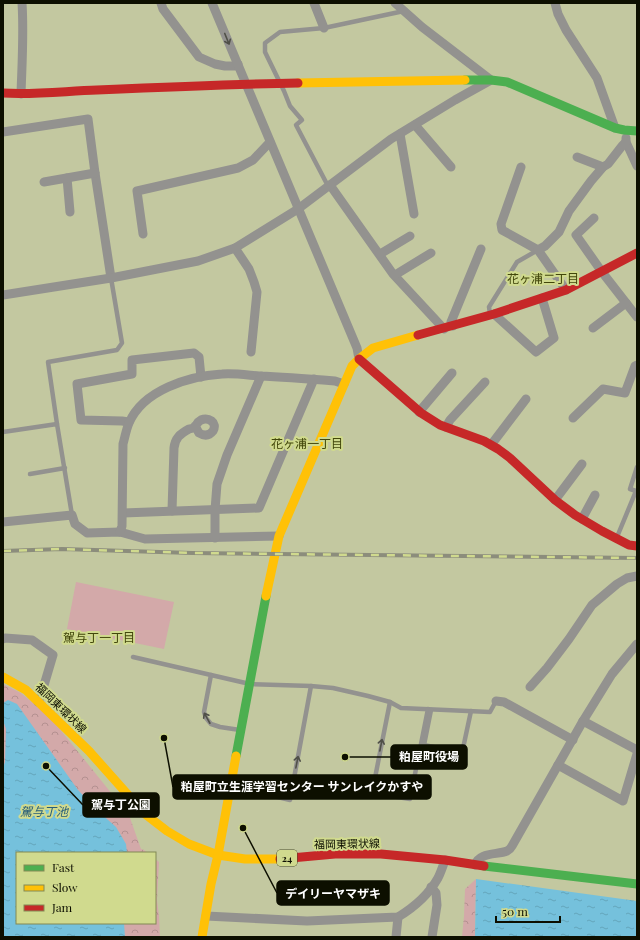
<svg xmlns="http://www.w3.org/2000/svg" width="640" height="940" viewBox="0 0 640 940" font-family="'Playfair Display','Noto Sans JP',serif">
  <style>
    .forest { fill: url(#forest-crowns) }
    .pitch { fill: #d3a9a9 }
    .water { fill: url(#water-ripples) }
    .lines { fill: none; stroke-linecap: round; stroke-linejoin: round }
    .lane { stroke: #93928f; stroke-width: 4.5 }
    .street { stroke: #93928f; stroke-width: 9 }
    .fast { stroke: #4caf50; stroke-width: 9 }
    .slow { stroke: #ffc107; stroke-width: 9 }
    .jam { stroke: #c62828; stroke-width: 9 }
    .rail-casing { stroke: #8c8d7c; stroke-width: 4 }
    .rail { stroke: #d0da8e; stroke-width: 2.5; stroke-dasharray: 8; stroke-linecap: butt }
    .oneway { stroke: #505048 }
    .labels { text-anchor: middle; stroke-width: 4; stroke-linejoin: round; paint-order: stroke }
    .shield { fill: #d0da8e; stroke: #484c2b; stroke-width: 1 }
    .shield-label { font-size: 10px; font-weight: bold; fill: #0d0f00 }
    .street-label { font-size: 11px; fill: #0d0f00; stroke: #d0da8e }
    .neighbourhood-label { font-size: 12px; fill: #42470b; stroke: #d0da8e }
    .water-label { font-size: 12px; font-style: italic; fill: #265d7a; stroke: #d0da8e }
    .leader { fill: none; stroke: #0d0f00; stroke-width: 1.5 }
    .callout-dot { fill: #0d0f00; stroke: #d0da8e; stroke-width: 1.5 }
    .callout { fill: #0d0f00; stroke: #0d0f00; stroke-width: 1.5 }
    .callout-label { font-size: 12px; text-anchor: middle; font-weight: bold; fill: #fff }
  </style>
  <defs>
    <pattern id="forest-crowns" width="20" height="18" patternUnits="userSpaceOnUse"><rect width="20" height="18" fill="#d3a9a9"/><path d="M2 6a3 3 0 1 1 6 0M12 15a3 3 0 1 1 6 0" fill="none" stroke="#b49090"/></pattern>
    <pattern id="water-ripples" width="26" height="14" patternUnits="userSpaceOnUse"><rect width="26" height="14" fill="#75c1dc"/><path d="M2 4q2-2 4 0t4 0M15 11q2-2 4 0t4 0" fill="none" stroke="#64a5bb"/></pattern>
  </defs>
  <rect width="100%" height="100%" fill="#c3c8a0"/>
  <g class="forest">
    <polygon points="3,684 21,693 50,717 129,815 141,849 144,850 148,853 17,853 17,923 155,923 155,859 159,862 157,900 159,916 160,937 3,937"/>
    <polygon points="476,879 475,937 462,937 464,916 465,889"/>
  </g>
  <polygon class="pitch" points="76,582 174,602 164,649 67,629"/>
  <g class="water">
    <polygon points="8,700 17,704 78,790 98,811 116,827 126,844 127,853 17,853 17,923 124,923 125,937 3,937 3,768 5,762 6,729 3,720 3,703"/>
    <polygon points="476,879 637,901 637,937 475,937"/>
  </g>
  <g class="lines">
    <g class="lane">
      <polyline points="328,186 296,125 302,120 290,106 284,91 265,52 265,43 280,32 324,28 404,11"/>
      <polyline points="490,314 489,307 517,262 538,250"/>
      <polyline points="57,424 48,362 117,350 122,343 111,278"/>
      <polyline points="3,432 57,424 72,515"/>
      <polyline points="30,474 65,468"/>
      <polyline points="617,537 636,491 630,489 637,467"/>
      <polyline points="133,657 250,684 311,686 333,688 368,696 390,702 401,708 490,712 496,701"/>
      <polyline points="211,675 204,712 206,718 211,724 220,727 240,730"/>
      <polyline points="390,702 372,793 410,799 428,709"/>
      <polyline points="431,710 424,745 462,753 471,711"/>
      <polyline points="231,786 290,800 311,686"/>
    </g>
    <g class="street">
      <polyline points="161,3 163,9 199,57 215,64 225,66 235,66 238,64"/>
      <polyline points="212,3 357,348 359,359"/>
      <polyline points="314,3 324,28"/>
      <polyline points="555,3 558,14 566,30 597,78 615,128"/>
      <path d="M21,94C22,63 24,33 22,3"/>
      <polyline points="415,125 451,167"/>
      <polyline points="3,132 88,119 95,173 111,278"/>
      <polyline points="400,134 414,214"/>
      <polyline points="626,138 626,142 637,166"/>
      <polyline points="577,157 603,167"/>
      <polyline points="521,167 501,224 502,230 538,250 566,290"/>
      <polyline points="67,178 70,212"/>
      <polyline points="44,182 95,173"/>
      <polyline points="330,185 393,274 444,329"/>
      <polyline points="594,218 576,235 602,272 637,317"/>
      <polyline points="143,234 137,191 238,168 253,160 270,142"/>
      <polyline points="235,248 249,269 254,282 257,292 251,352"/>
      <polyline points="538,250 545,246 559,232 569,211 591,181 603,167 608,164 622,146 626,142"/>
      <polyline points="380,254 410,236"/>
      <polyline points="395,275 431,253"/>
      <polyline points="3,295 111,278 198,261 235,248 298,209 391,139 455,100 491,80 422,27 395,3"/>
      <polyline points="494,314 536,352 554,338 542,298"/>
      <polyline points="453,326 451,322 481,249"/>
      <polyline points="593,328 626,303"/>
      <polyline points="419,412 452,373"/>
      <polyline points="573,418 603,389 625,393 635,366 637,365"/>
      <polyline points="129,422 122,421 81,420 77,384 132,374 132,360 194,353 199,357 201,377"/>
      <polyline points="446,427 450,420 485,382"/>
      <polyline points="491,445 526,399"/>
      <polyline points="555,500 582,464"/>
      <path d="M172,511L174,448C175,438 180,434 189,429C191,429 193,428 195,427C197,424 197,422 201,420C208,417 218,422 213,431C209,436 204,436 199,433L195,426"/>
      <polyline points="123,513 259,508 314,379"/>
      <polyline points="582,519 595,495"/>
      <polyline points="3,522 72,515 75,524 87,533 120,532 145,539 279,536"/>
      <path d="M120,532L122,526L123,444C125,437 126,430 129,423C143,390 189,376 222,374C234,373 247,375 259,376C284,377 310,379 335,381L344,384"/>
      <polyline points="215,538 215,510 217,484 227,455 261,376"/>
      <polyline points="3,639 5,638 32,640 53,655 42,692 38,702"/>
      <polyline points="530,687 547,668 569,639 592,605 617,584 627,578 637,576"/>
      <polyline points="496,701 504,702 573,740"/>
      <polyline points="583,721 637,750"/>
      <polyline points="558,765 623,801 637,754"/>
      <path d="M475,865C479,852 497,855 507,851C509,850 511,848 512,846L583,721L612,674L637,644"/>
      <polyline points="431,887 436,893 437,905 432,937"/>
      <path d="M206,916L307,921L398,917C413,908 429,894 438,878C441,872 443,866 445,860"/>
      <polyline points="396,937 398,917"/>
    </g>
    <g class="fast">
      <polyline points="465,80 491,80 507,82 615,128 624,130 637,131"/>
      <polyline points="236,756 266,596"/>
      <polyline points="484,866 637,884"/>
    </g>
    <g class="slow">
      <polyline points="298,83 465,80"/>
      <polyline points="266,596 279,536 352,366 359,359 373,348 418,335"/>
      <polyline points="3,677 26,690 89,751 145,814 167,831 189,844 218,855 245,859 280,859"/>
      <polyline points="202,937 211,884 218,855 236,756"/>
    </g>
    <g class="jam">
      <path d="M3,93C34,95 66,91 97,90C164,87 231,84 298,83"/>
      <polyline points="418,335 494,314 566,290 637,253"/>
      <polyline points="359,359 421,413 440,425 484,441 498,449 510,458 555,500 575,515 602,531 629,545 637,546"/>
      <polyline points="280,859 335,854 381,854 445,860 484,866"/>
    </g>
    <g class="rail-casing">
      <polyline id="rail" points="3,551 62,549 192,553 637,558"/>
    </g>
    <use href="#rail" class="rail"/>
  </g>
  <defs><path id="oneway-shaft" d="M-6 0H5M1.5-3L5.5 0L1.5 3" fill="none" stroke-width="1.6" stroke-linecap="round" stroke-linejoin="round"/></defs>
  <g class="oneway">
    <use href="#oneway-shaft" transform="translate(227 39) rotate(68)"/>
    <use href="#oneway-shaft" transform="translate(207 718) rotate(-119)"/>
    <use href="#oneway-shaft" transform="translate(381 745) rotate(-79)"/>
    <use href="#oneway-shaft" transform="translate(297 762) rotate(-79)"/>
  </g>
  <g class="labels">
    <rect class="shield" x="277" y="850" width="20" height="16" rx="3"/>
    <g class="shield-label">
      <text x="287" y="862">24</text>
    </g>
    <g class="street-label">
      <text transform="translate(61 708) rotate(44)" y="4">福岡東環状線</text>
      <text transform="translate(347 844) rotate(-1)" y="4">福岡東環状線</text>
    </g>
    <g class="neighbourhood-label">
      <text x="543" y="283">花ヶ浦二丁目</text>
      <text x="307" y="448">花ヶ浦一丁目</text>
      <text x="99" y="642">駕与丁一丁目</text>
    </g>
    <g class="water-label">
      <text x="44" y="816">駕与丁池</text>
    </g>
  </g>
  <path class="leader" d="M345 757L391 757M164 738L173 787M46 766L83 805M243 828L277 893"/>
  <g class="callout-dot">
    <circle cx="345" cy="757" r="4"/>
    <circle cx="164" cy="738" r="4"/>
    <circle cx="46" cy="766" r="4"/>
    <circle cx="243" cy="828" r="4"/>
  </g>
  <g class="callout">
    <rect x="391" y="745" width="76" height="24" rx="4"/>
    <rect x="173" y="775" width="258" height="24" rx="4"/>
    <rect x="83" y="793" width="76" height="24" rx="4"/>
    <rect x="277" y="881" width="112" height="24" rx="4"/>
  </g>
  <g class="callout-label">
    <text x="429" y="761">粕屋町役場</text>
    <text x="302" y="791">粕屋町立生涯学習センター サンレイクかすや</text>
    <text x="121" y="809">駕与丁公園</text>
    <text x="333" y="898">デイリーヤマザキ</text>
  </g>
  <rect width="640" height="940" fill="none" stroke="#0d0f00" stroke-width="8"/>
  <rect x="16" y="852" width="140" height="72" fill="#d0da8e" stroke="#828955"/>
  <rect x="24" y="865" width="20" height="6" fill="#4caf50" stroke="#828955"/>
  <text x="52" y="872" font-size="12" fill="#0d0f00">Fast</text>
  <rect x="24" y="885" width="20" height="6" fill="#ffc107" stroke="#828955"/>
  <text x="52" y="892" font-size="12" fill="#0d0f00">Slow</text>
  <rect x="24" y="905" width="20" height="6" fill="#c62828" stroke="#828955"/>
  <text x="52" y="912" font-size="12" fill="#0d0f00">Jam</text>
  <path d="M496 916v6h64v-6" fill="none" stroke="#0d0f00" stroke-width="2"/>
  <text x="502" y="916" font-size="12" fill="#0d0f00" stroke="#d0da8e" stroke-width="3" paint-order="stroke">50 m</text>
</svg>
